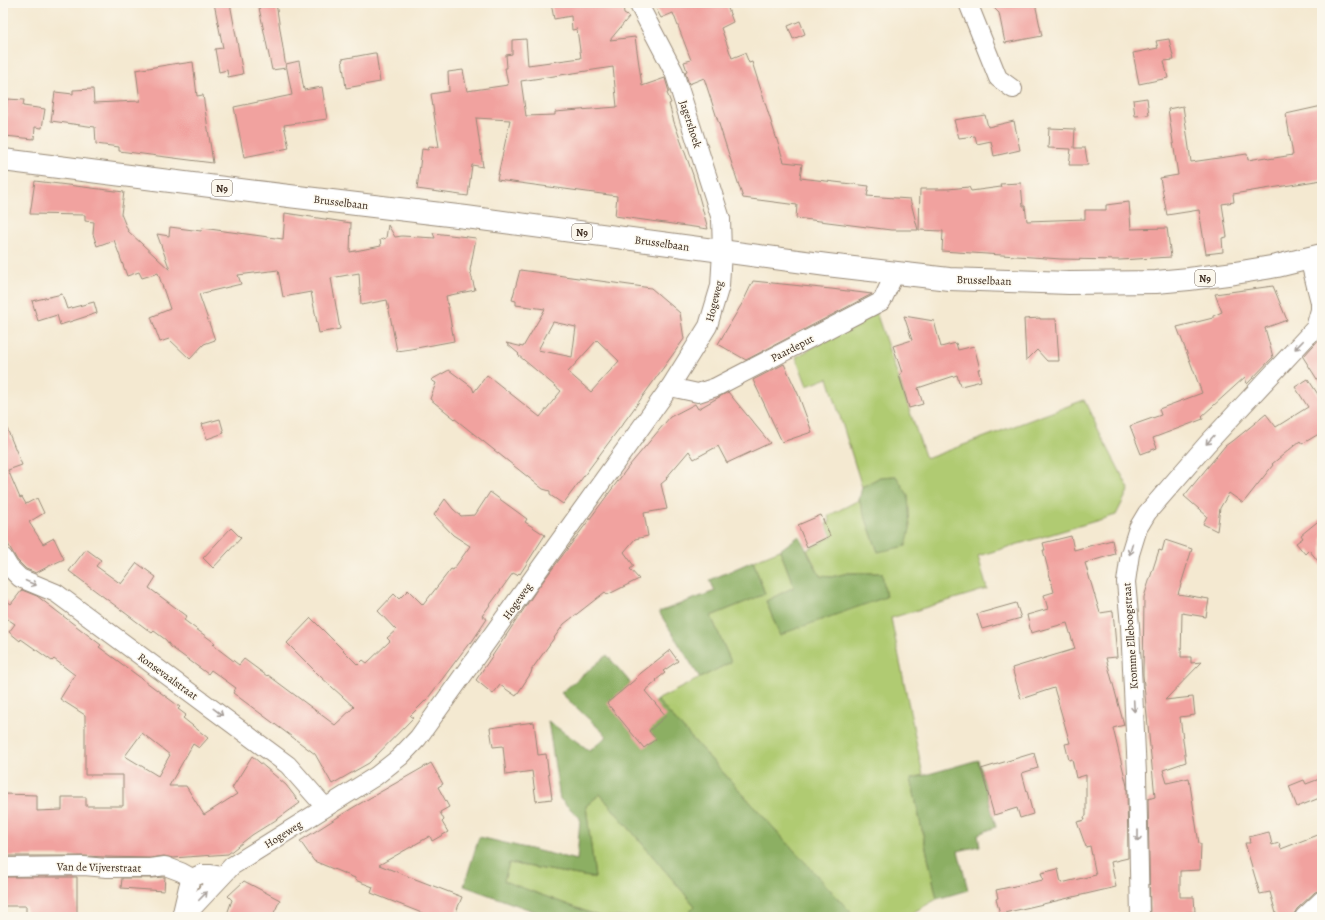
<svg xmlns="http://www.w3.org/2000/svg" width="1325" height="920" viewBox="0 0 1325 920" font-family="Alegreya,serif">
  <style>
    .green { fill: #b0cb72; stroke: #767a48 }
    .forest { fill: #8caf64; stroke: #646c41 }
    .building { fill: #f1a29f; fill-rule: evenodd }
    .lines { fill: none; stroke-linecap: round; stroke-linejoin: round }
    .minor-casing { stroke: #988a78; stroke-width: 20 }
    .major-casing { stroke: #988a78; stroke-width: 24 }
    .minor { stroke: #fff; stroke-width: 18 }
    .major { stroke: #fff; stroke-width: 22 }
    .oneway { stroke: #a79f9a }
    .labels { text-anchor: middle; stroke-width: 3; stroke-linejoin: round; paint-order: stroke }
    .shield { fill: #fbf7ec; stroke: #75685c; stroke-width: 1 }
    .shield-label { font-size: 10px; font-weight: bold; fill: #3b2a1e }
    .street-label { font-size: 11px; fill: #3b2a1e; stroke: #fbf7ec }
  </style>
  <rect width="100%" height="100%" fill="#fbf7ec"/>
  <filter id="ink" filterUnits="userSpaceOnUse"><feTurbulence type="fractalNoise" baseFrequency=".025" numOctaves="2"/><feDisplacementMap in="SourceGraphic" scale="8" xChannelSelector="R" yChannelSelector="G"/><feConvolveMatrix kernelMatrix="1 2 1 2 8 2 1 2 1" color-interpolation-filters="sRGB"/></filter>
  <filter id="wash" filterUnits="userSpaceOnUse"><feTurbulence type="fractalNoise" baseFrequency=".012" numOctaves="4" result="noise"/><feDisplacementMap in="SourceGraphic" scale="16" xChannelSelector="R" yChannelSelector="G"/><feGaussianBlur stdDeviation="0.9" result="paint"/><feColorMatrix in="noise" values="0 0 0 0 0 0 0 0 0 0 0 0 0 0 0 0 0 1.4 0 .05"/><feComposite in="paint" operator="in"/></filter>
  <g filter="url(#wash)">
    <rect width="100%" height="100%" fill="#f4e9d1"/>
    <g class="green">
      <polygon points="876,312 926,459 1084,400 1098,429 1129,489 1116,515 978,556 987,589 891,618 923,775 911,779 937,899 905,917 855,917 657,700 731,662 711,616 765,594 753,561 780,550 794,587 766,601 780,636 882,573 848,573 831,577 820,576 807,550 832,536 826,524 830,522 828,516 859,500 878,552 910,529 908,496 896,476 880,477 862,487 828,378 807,386 796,357"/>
      <polygon points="600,794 695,906 684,917 601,917 503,881 509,863 595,878 586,806"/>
    </g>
    <g class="forest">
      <polygon points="896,476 908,495 910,529 906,546 878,552 859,500 862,487 880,477"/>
      <polygon points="799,536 820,576 831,577 848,573 882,573 886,597 787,632 780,636 766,601 794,587 780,550"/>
      <polygon points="753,561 765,594 711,616 731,662 700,678 659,612 715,591 710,580"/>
      <polygon points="607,655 650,706 657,700 855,917 684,917 695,906 600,794 586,806 595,878 509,863 504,881 601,917 550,917 464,886 479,837 577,860 580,818 560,799 548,721 590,751 607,736 561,693"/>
      <polygon points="978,760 996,827 978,834 980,846 958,851 968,890 937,899 911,779"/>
    </g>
    <g id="blocks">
      <g class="building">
        <polygon points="214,3 230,3 243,74 228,77 227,70 219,72 215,49 223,48"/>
        <polygon points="258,3 276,3 286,68 272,70"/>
        <path d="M551,3H623L624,14L629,17L610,40L635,37L642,86L665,78L669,92L667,93L671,103L669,104L674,122L693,175L708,229L615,216L617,196L497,180L510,120L476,118L483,167L472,165L468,196L417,189L422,149L428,150L429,146L439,147L431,94L449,91L448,72L463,70L467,91L508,85L505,68H507L506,55L512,54V40L526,39L528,65L581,58L577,29L572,30L571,16L554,19ZM613,67L617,107L555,112V115L526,116L521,81Z"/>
        <polygon points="653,3 726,3 733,22 721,28 732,58 745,53 749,63 752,62 784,162 802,164 800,178 869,186 867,196 910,199 918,230 891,230 796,218 797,205 743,198 704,78 689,84 685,72 687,71 684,62 691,60 673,13 661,18"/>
        <polygon points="1004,3 1035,3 1042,36 1005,43 999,13 992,6"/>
        <polygon points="800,21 805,34 793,39 788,26"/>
        <polygon points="1169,39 1174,60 1164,61 1168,78 1139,84 1133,53 1158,48 1156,41"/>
        <polygon points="374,53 376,53 380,82 346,88 342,59"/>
        <polygon points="299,61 304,90 322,87 327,119 284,125 289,148 244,157 234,107 292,95 286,64"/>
        <polygon points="193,62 197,96 203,95 213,163 119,151 119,147 96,144 95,127 51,121 55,92 73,94 73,90 93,89 94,103 140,101 136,70 179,63 179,64"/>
        <polygon points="1147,98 1149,115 1135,116 1133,100"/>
        <polygon points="7,99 24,100 23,106 45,109 42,128 35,127 34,139 5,136"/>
        <polygon points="1183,106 1191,162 1247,154 1248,160 1266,157 1268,159 1293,155 1286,114 1322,106 1322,180 1233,194 1234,202 1222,204 1227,237 1222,238 1223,252 1206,254 1199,210 1167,215 1160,178 1178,175 1168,109"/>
        <polygon points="985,115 988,127 1014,121 1020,150 994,156 991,141 977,144 975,136 959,138 954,120"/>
        <polygon points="1049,128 1075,129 1074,148 1085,148 1088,165 1069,165 1071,149 1048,148"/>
        <polygon points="35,181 124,192 121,214 128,231 170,270 157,234 169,236 170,227 201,231 202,228 283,239 285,213 351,223 350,252 381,246 380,240 386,238 388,225 395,237 402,236 435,238 433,233 476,238 470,270 475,290 446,296 454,341 411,349 397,351 387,300 361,305 359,273 331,278 340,329 319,333 311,292 283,297 278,270 238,275 241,284 199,294 215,340 204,344 190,359 169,339 160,342 151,317 170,309 158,273 142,278 139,272 127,276 114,240 97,246 93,234 94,222 85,221 85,215 30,214"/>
        <polygon points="1021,183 1023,206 1025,206 1027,221 1085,219 1085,210 1106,210 1106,205 1129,202 1131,229 1167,228 1171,257 1120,260 1061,259 942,251 943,231 919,230 920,189 948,189 969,187 971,191 1001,187 1000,184"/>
        <path d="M520,270L651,288L680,313L684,339L630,414L563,504L550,495V491L543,489L430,399L436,383L431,380L449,370L472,387L474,392L487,375L540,417L561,391L518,355L519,354L506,343L523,347L545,309L516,305V301L512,300ZM553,322L576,327L572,357L538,350ZM597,340L619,361L591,392L568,372Z"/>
        <polygon points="753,281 831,289 872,294 746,360 718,344 743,302"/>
        <polygon points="1273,286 1287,320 1265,328 1273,357 1247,384 1245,377 1202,416 1203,419 1153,438 1157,448 1141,454 1130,426 1161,415 1159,409 1202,393 1177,327 1213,318 1213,316 1222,312 1215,294"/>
        <polygon points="62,294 67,309 94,302 97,313 60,325 57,315 38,321 32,301"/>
        <polygon points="904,316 934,321 941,347 956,343 958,350 974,346 980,369 978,369 981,381 961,386 960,382 959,382 957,375 918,388 923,404 909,408 899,375 902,373 893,346 912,340"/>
        <polygon points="1040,318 1040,319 1056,319 1059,361 1047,361 1037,350 1026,361 1024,319"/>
        <polygon points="1322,336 1322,387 1303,357"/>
        <polygon points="784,364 798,394 812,432 782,442 753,380"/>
        <polygon points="1308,379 1321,399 1322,398 1322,432 1302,444 1300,441 1272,464 1273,465 1243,503 1229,493 1220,508 1217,531 1203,524 1207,516 1184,496 1225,446 1232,441 1233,441 1266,414 1276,427 1308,407 1295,387"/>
        <polygon points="728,392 770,443 727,463 718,446 694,459 689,451 666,478 667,479 661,484 667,509 644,513 648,536 635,539 624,552 634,566 630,569 639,579 607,595 605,592 564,624 532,669 531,673 516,696 500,685 493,694 476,680 538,588 586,524 629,466 670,417 695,404 698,409"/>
        <polygon points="3,419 22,465 8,470 20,498 22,497 26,504 37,498 44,513 29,522 43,544 54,538 64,559 49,566 36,573 26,569 17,560 3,535"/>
        <polygon points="220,419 224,433 207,439 202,424"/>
        <polygon points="490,492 527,519 525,522 545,535 520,574 519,573 517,575 513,573 482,616 487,619 471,643 470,642 428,698 410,716 413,718 369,763 332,784 315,754 233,693 236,688 211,670 208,674 171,647 166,640 154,631 152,633 69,571 86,549 101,560 96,566 121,584 137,563 156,577 149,588 187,616 184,620 215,643 213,645 239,665 244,659 267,676 268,675 335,725 354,707 321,677 287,643 311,618 358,665 363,660 367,663 390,641 387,638 396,630 378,611 394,594 399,599 408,590 423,605 451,569 453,570 470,546 453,535 434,515 445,499 453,509 461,516 475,515"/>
        <polygon points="821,515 830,536 807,547 798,525"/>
        <polygon points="1322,518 1322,566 1309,550 1305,554 1296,543 1303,538 1301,535"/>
        <polygon points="231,528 241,538 213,568 203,558"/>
        <polygon points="1071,536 1074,550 1112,540 1115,554 1085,563 1100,613 1113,611 1117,657 1106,658 1124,725 1113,728 1127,786 1128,858 1111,862 1116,887 1000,914 996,899 998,898 996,890 1043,880 1041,873 1058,869 1061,883 1096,875 1090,846 1086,847 1077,822 1085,820 1084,817 1086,816 1086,775 1076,778 1072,759 1069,760 1065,744 1070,743 1054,688 1021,699 1012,668 1075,649 1067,623 1031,633 1027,615 1048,609 1044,595 1054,592 1043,550 1045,550 1043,543"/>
        <polygon points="1165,540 1192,549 1178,594 1209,599 1206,617 1182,613 1181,657 1191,657 1191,663 1202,662 1165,700 1193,697 1195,715 1180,717 1186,762 1163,770 1167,783 1189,778 1199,844 1201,844 1200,870 1180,871 1180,897 1194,897 1195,912 1175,913 1175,917 1150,917 1148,799 1155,797 1143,675 1144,597 1159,550 1162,551"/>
        <path d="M22,590L37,596L101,645L99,647L180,707L178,709L186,715L183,718L208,738L199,748L193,744L169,786H186L204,815L237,794L232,788L252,756L286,785L300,803L279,818L252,835L228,854L173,858L164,856L150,858L105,857L84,856H3V794L37,795V811L62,810V797H86V806H123V775H85V715L60,699L75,675L54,659L52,661L21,639L20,641L9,632L15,624L3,616V598L11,604ZM142,733L170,755L158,776L125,756Z"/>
        <polygon points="1016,603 1021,618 982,629 977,614"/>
        <polygon points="670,650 678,661 663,671 665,673 656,680 657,681 645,691 666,716 649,731 656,739 644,748 607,703 637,678 636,677"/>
        <polygon points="534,722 538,755 546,754 552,799 536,801 532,771 506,775 503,746 493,747 490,728"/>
        <polygon points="1034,753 1038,768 1022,773 1033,814 1020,818 1017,808 994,815 981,769"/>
        <polygon points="431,763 443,784 438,787 449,807 440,812 444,820 442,822 448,832 432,841 430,836 379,865 462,897 454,917 432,917 371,893 373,887 355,880 355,878 314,861 300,841 354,807"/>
        <polygon points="1322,778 1322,797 1297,807 1289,786 1304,780 1306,784"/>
        <polygon points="1269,832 1272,845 1279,843 1281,849 1322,833 1322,890 1315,892 1297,909 1294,914 1294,917 1277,917 1270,892 1260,894 1245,843 1250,843 1249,837"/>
        <polygon points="3,877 77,877 77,914 75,914 75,916 26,917 26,906 4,906"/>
        <polygon points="164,877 165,877 164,891 121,888 122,878 151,878"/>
        <polygon points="244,881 280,900 272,917 226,917 232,900 228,896"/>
      </g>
    </g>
  </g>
  <g filter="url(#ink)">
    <use href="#blocks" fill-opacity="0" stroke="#988a78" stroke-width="1"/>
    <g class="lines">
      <g class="minor-casing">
        <g id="minor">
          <polyline points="968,3 998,78 1013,89"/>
          <polyline points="670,387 698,393 716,387 882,301 895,273"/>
          <polyline points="3,557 9,567 20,578 56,593 288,765 325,807"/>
          <polyline points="3,867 84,866 107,868 151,868 165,866 181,872 192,878"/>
          <polyline points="181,917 188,887 192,878 201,874 211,874 222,876"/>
          <polyline points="184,917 232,866 376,776 400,757 418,738 670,387 708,326 720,286 722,251 721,219 674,72 638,3"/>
          <polyline points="1140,917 1137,774 1130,626 1126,582 1130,554 1138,528 1147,513 1207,444 1315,328 1320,310 1320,302 1309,258"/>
          <polyline points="1304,917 1322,900"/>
        </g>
      </g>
      <g class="major-casing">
        <polyline id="major" points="3,160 289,196 466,217 827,265 949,279 1069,283 1156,282 1189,279 1235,273 1277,266 1322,255"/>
      </g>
      <use href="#minor" class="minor"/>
      <use href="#major" class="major"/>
    </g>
    <defs><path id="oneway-shaft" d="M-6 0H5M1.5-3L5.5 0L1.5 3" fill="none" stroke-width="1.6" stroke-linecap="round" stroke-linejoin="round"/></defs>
    <g class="oneway">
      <use href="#oneway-shaft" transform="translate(1299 345) rotate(134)"/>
      <use href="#oneway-shaft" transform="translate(1210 440) rotate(132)"/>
      <use href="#oneway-shaft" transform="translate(1131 549) rotate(106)"/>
      <use href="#oneway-shaft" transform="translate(31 583) rotate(23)"/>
      <use href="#oneway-shaft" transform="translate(1134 706) rotate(87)"/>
      <use href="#oneway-shaft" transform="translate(218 712) rotate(37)"/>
      <use href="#oneway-shaft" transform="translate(1138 836) rotate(90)"/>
      <use href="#oneway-shaft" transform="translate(203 896) rotate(-46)"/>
    </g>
  </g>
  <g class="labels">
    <g class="shield">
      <rect x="212" y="180" width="20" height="16" rx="3"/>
      <rect x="572" y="224" width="20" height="16" rx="3"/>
      <rect x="1195" y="270" width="20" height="16" rx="3"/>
    </g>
    <g class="shield-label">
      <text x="222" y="192">N9</text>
      <text x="582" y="236">N9</text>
      <text x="1205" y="282">N9</text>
    </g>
    <g class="street-label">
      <text transform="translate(691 124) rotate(72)" y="4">Jagershoek</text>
      <text transform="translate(341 202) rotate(7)" y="4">Brusselbaan</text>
      <text transform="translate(662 243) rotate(8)" y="4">Brusselbaan</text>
      <text transform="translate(984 280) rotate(2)" y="4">Brusselbaan</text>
      <text transform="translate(714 301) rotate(-76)" y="4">Hogeweg</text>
      <text transform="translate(792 348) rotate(-27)" y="4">Paardeput</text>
      <text transform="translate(517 601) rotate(-55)" y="4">Hogeweg</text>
      <text transform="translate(1130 636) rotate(-94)" y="4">Kromme Elleboogstraat</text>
      <text transform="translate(168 676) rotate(36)" y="4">Ronsevaalstraat</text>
      <text transform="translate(283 834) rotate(-32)" y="4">Hogeweg</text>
      <text transform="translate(99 867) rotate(1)" y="4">Van de Vijverstraat</text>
    </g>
  </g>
  <rect width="1325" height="920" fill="none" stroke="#fbf7ec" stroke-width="16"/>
</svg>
